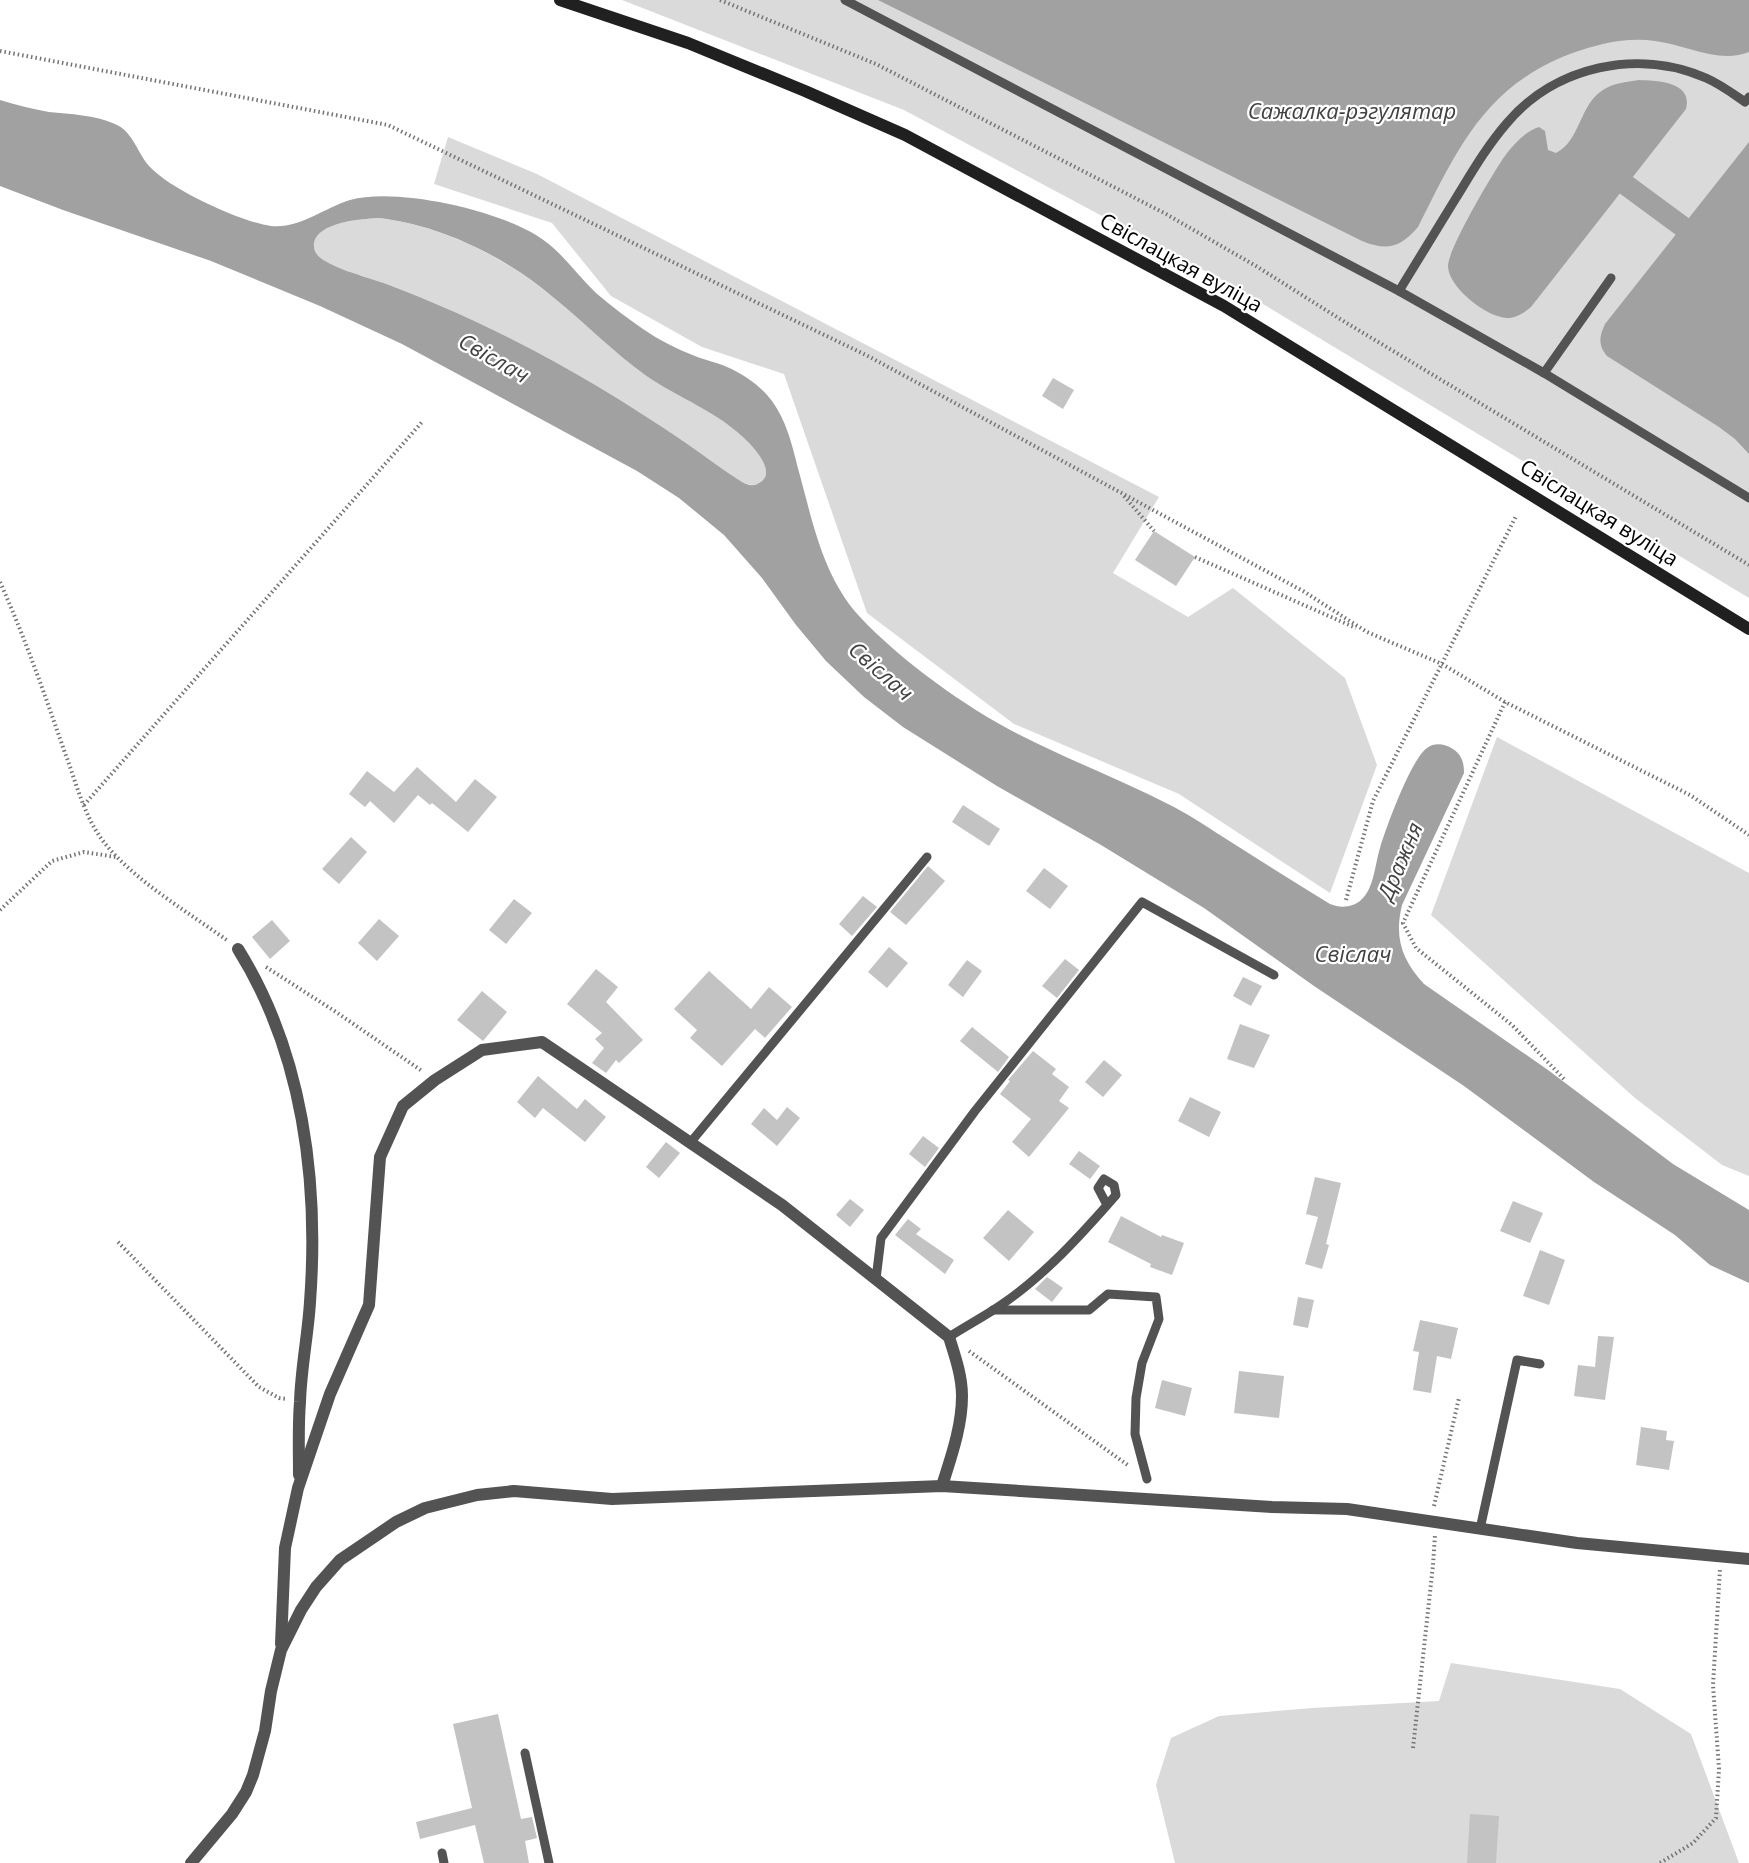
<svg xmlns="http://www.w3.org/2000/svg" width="1749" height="1863" viewBox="0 0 1749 1863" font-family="'Open Sans',sans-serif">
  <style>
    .green { fill: #dadada }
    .water { fill: #a1a1a1; fill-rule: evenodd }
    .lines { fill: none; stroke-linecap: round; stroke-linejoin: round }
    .canal { stroke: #a1a1a1; stroke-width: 21 }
    .building { fill: #c3c3c3 }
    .path { stroke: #757575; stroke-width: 4; stroke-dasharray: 1.5 3; stroke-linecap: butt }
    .lane { stroke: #535353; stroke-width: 9 }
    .street { stroke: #535353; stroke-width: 12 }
    .secondary { stroke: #202020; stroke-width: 12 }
    .labels { text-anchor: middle; stroke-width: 4.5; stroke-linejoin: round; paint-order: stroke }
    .street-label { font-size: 21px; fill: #000; stroke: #fff }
    .water-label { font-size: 22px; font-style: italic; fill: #424242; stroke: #fff }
  </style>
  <rect width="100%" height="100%" fill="#fff"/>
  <g class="green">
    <polygon points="622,0 1749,0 1749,598 1235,287 904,110"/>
    <polygon points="448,137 537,174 1159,497 1113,573 1188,617 1233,588 1345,678 1377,765 1330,893 1179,794 1014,724 867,613 784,374 702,347 611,296 552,223 434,184"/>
    <path d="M378,218C439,224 507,258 554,298C585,323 613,352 645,375C678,398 719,412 748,442C756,450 777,474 759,483C753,487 748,484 742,482C723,470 705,456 686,443C607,389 524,341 436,304C413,294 391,285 368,278C353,272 334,269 321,259C316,255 313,250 314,243C318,222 361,219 378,218Z"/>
    <polygon points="1497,737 1749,873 1749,1176 1722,1165 1635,1098 1431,915"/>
    <polygon points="1451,1663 1620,1689 1691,1734 1739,1863 1175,1863 1156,1785 1171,1738 1219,1716 1312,1708 1439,1701"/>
  </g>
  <g class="water">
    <path d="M878,0H1749V52C1719,64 1686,45 1655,41C1626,37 1598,44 1570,54C1484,87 1457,150 1418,227C1400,248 1387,251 1362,241Z"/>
    <path d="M1639,80C1657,81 1693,81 1686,109L1531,307C1524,313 1516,318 1507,318C1486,317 1448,287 1448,266C1448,249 1495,169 1507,153C1516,142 1526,131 1539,127L1545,131L1548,150L1556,153C1581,140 1579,105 1603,90C1613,83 1626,82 1639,80Z"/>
    <path d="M0,100C16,105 32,109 49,112C70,114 95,115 115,124C134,132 137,154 151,168C172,190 241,222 271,226C299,229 324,208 350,200C396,187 496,210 536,235C561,250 576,274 596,293C611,306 627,318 643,329C659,340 677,349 695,356C705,360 716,362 727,367C750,377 770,393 781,416C790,434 794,453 799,472C813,523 823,577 860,617C900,660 969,710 1022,736C1071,761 1124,781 1174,807C1193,817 1212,830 1231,842C1264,863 1297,884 1330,904C1340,908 1352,908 1361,900C1374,889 1375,864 1380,848C1386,828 1411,759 1427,748C1435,742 1445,744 1453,749C1462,755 1464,763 1464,773L1402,905C1394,938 1402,960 1424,984L1548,1070L1673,1164L1749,1210V1283L1710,1265L1675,1235L1594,1182L1464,1086L1314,986L1204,908L1101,845L997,786L903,727L864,697L826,661L796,625L762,578L724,535L679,498L637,471L402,344L320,306L211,261L63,210L0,186ZM378,218C439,224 508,258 554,298C585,323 613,352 645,375C678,398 719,412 748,442C756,450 777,474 759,483C753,487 748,485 742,482C723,470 705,456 686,443C607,389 524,341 436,304C413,294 391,285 368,278C354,273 338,269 325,261C318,257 313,252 314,243C318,222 361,219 378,218Z"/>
    <path d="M1749,142V454L1735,439L1719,427L1607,356C1598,345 1599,337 1605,324Z"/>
  </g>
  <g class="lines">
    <polyline class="canal" points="1626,185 1683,227"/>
  </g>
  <g class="building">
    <polygon points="1053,378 1074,390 1063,409 1042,396"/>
    <polygon points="1154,531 1195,557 1176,586 1135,560"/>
    <polygon points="417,767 456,802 475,779 497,797 468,832 432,803 430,805 418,795 394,823 370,801 365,807 349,794 367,771 394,792"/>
    <polygon points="963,805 1000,829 989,846 952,822"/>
    <polygon points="351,837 367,852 339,884 322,869"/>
    <polygon points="928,866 945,881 906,925 890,912"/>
    <polygon points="1044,868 1068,886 1050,909 1026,891"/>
    <polygon points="863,896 877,907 852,936 839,924"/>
    <polygon points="514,899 532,913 506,944 489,930"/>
    <polygon points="379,919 399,936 377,961 358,943"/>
    <polygon points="272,920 290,941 270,959 252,937"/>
    <polygon points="889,947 908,963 887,988 868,972"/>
    <polygon points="1065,959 1079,970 1057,998 1042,986"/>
    <polygon points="967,960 982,971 963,997 948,985"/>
    <polygon points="596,969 618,987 606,1002 643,1040 619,1063 616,1060 606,1073 592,1063 604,1048 595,1039 602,1033 567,1004"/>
    <polygon points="709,971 751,1009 769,987 792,1007 765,1038 755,1029 722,1066 690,1038 697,1030 674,1009"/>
    <polygon points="1243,977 1262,986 1251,1006 1233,996"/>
    <polygon points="482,991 507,1012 483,1041 457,1020"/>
    <polygon points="1240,1024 1270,1035 1254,1068 1227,1059"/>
    <polygon points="972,1027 1009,1057 998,1072 960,1041"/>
    <polygon points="1033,1051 1056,1069 1052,1074 1069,1087 1059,1101 1069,1108 1029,1157 1012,1142 1031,1119 1000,1094 1010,1081 1008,1080"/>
    <polygon points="1104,1060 1122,1075 1103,1097 1085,1082"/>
    <polygon points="538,1076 577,1109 585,1099 606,1117 585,1142 543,1108 535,1118 517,1102"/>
    <polygon points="1190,1097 1221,1112 1209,1137 1178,1121"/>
    <polygon points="787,1107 800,1118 777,1146 751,1124 764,1108 777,1120"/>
    <polygon points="923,1136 939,1148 925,1167 909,1154"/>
    <polygon points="666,1142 680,1153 659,1178 646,1167"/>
    <polygon points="1079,1151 1100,1166 1090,1179 1069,1164"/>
    <polygon points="1315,1177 1341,1183 1326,1244 1329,1245 1322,1269 1305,1264 1318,1217 1306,1214"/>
    <polygon points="850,1199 864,1210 850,1227 836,1215"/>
    <polygon points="1513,1201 1543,1213 1530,1243 1500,1231"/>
    <polygon points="1008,1210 1034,1232 1009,1261 983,1238"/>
    <polygon points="1121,1216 1161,1237 1162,1235 1184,1243 1172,1275 1150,1267 1151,1264 1108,1242"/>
    <polygon points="908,1219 921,1229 916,1234 954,1260 945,1274 895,1235"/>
    <polygon points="1540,1250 1565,1260 1549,1305 1523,1296"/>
    <polygon points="1047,1277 1063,1288 1052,1302 1035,1289"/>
    <polygon points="1298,1297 1314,1300 1308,1328 1293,1325"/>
    <polygon points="1420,1320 1458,1328 1451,1359 1437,1356 1431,1393 1413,1390 1419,1352 1413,1351"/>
    <polygon points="1598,1336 1614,1337 1605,1400 1574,1396 1578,1365 1595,1367"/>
    <polygon points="1239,1371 1284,1376 1279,1418 1234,1413"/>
    <polygon points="1162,1380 1192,1388 1185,1416 1155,1408"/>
    <polygon points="1641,1427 1667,1431 1666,1440 1674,1441 1669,1470 1636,1465"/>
    <polygon points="498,1714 521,1819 532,1817 537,1838 525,1841 529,1863 484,1863 475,1825 420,1839 416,1822 472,1808 453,1724"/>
    <polygon points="1470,1814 1499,1816 1496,1863 1467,1863"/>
  </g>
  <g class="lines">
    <g class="path">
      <polyline points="720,0 876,64 1166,214 1256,266 1340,319 1749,565"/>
      <polyline points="0,51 388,125 866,355 1303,591 1367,632 1442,664 1505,702 1690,795 1749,835"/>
      <polyline points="1124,496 1154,531"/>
      <polyline points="1195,557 1356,628"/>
      <path d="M0,582C25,638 45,695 65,753C76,782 84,816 103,841C133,880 188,912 228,941"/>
      <polyline points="1505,702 1403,923 1416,948 1512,1025 1564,1079"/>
      <polyline points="84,805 423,421"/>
      <polyline points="1346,900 1373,801 1516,516"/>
      <polyline points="0,910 52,861 84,852 116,857"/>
      <polyline points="266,967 336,1012 422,1071"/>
      <polyline points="118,1242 259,1387 279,1398 287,1399"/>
      <polyline points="969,1351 1129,1466"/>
      <polyline points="1434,1506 1459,1398"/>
      <polyline points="1413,1748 1433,1565 1435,1535"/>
      <polyline points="1660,1863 1693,1843 1716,1818 1719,1769 1713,1685 1720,1569"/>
    </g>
    <g class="lane">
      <polyline points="845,0 1399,291 1544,373 1749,498"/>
      <path d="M1399,291C1418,260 1437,229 1456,198C1472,172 1487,146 1507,123C1555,66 1638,48 1706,78C1720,84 1732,93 1745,102L1749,97"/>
      <polyline points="1544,373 1611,278"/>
      <polyline points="690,1143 927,857"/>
      <polyline points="876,1279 881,1238 975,1111 1142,902 1274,975"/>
      <polyline points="993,1310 1089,1310 1108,1294 1156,1297 1159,1319 1142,1363 1136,1398 1135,1434 1147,1479"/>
      <path d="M949,1337C966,1326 985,1316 1001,1305C1045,1275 1081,1235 1116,1195L1114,1185L1104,1179L1098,1188L1107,1205"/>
      <polyline points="1480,1529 1517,1360 1540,1364"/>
      <polyline points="525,1753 549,1863"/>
      <polyline points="442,1853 444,1863"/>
    </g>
    <g class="street">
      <path d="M238,949C303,1053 319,1181 310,1302C308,1335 301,1368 300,1402C298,1426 299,1450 299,1475"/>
      <path d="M281,1644L285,1548L298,1488L330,1394L369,1305L380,1157L403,1106L435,1080L482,1050L542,1042L782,1205L949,1337C955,1356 962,1376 962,1396C962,1427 951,1457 942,1486"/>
      <polyline points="191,1863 232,1814 246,1792 253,1775 265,1731 271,1691 281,1650 301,1610 316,1587 340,1560 396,1522 425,1508 477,1495 514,1491 612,1499 942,1486 1272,1507 1347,1509 1577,1543 1749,1559"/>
    </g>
    <polyline class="secondary" points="560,0 688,43 805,91 905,135 1224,306 1749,629"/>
  </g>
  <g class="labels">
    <g class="street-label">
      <text transform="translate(1181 263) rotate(29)" y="7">Свіслацкая вуліца</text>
      <text transform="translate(1599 513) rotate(32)" y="7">Свіслацкая вуліца</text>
    </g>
    <g class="water-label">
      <text x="1352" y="119">Сажалка-рэгулятар</text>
      <text transform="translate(494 358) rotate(30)" y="8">Свіслач</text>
      <text transform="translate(881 671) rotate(41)" y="8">Свіслач</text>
      <text transform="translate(1400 861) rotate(-67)" y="8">Дражня</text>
      <text x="1353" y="962">Свіслач</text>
    </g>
  </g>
</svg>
